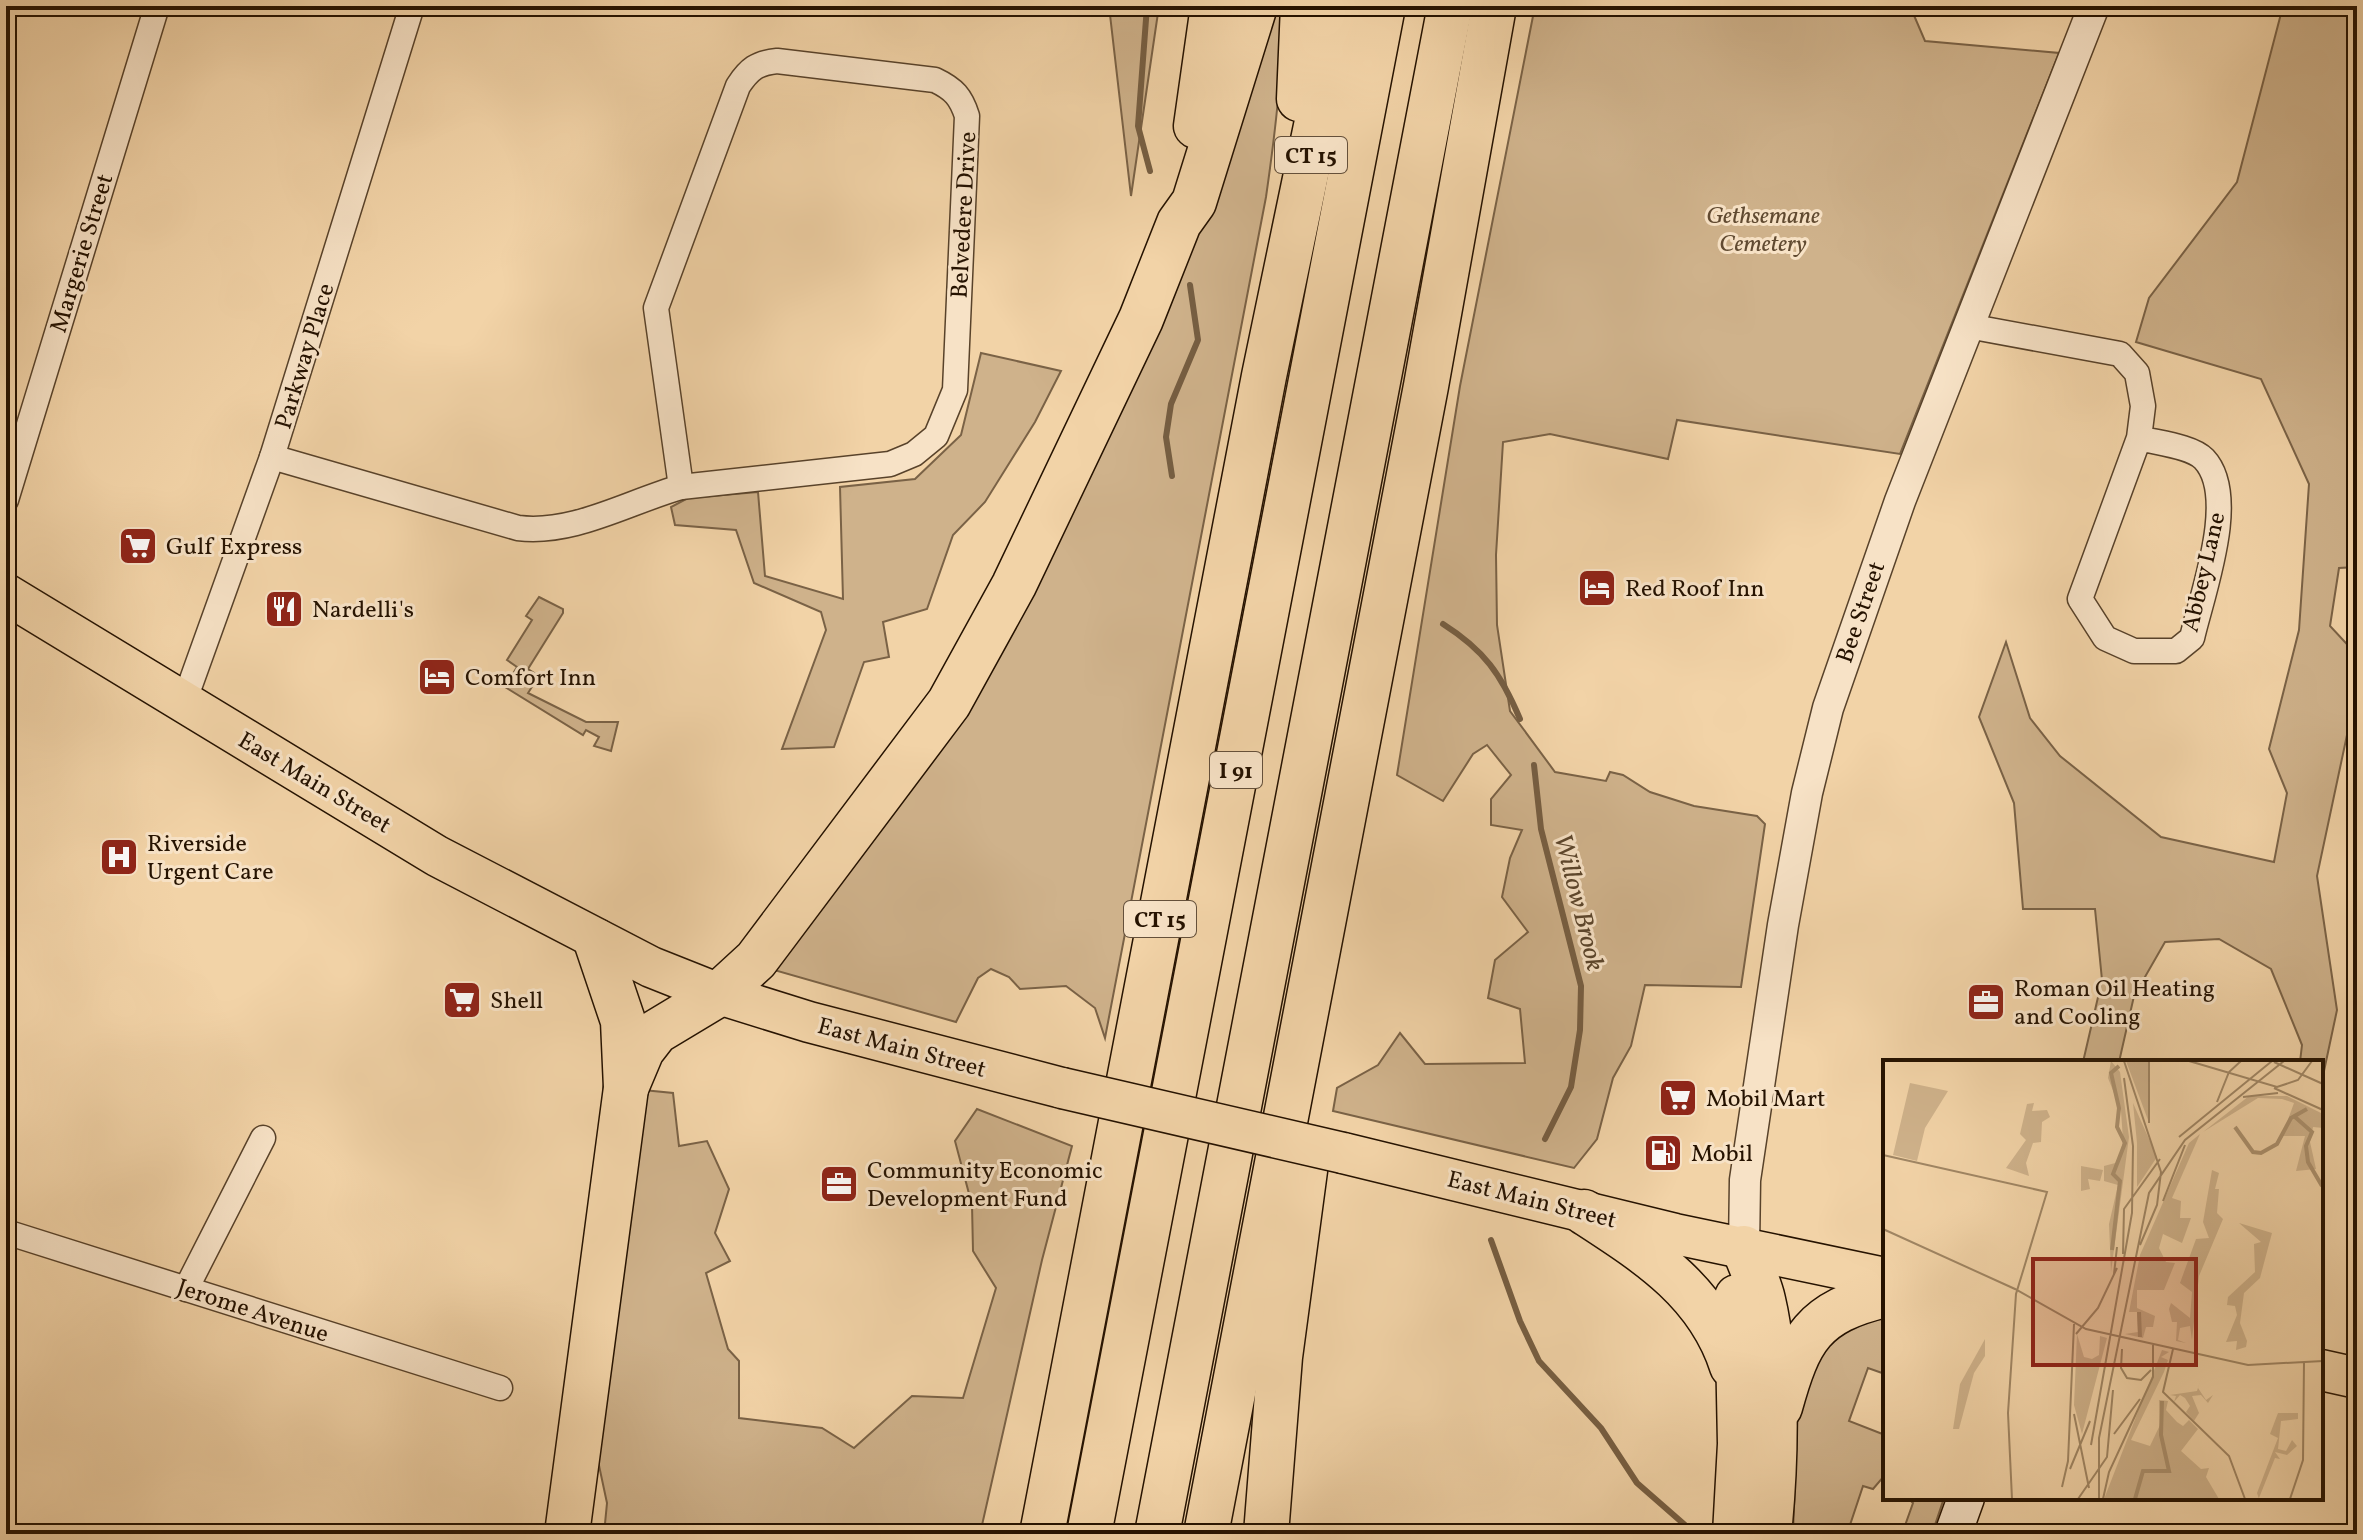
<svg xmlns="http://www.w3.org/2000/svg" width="2363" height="1540" viewBox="0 0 2363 1540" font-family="Vollkorn,serif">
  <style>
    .green { fill: #cfb28b; stroke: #7a6246; stroke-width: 2 }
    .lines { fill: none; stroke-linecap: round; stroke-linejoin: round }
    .stream { stroke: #765e42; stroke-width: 6 }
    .minor-casing { stroke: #58422a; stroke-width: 27 }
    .tertiary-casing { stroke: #58422a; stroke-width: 33 }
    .secondary-casing { stroke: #251200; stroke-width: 39 }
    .primary-casing { stroke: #251200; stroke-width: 43 }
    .motorway-casing { stroke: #251200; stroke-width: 47 }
    .minor { stroke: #f7e2c6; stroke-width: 24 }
    .tertiary { stroke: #f7e2c6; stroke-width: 30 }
    .secondary { stroke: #f7e2c6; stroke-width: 36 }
    .primary { stroke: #f2d3a7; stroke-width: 40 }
    .motorway { stroke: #f2d3a7; stroke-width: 44 }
    .primary-bridge-casing { stroke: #251200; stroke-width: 43; stroke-linecap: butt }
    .primary-bridge { stroke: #f2d3a7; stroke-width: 40 }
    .labels { text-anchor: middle; stroke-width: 6; stroke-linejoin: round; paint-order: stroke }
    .shield { fill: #f7e2c6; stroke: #64503b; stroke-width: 2 }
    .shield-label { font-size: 22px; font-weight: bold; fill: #251200 }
    .street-label { font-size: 24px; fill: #251200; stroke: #f7e2c6 }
    .park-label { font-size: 24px; font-style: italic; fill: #604a31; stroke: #f7e2c6 }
    .poi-label { font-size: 24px; fill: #251200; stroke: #f7e2c6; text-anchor: start }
    .water-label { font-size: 26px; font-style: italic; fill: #5b452c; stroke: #f7e2c6 }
    .inset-river { fill: none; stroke: #ac916e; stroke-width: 4 }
    .inset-road { fill: none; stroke: #a08664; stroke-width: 2 }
    .view { fill: #8f2418; fill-opacity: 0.15; stroke: #8f2418; stroke-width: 4 }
    .inset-edge { fill: none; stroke: #251200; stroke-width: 4 }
  </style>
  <rect width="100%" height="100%" fill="#f2d3a7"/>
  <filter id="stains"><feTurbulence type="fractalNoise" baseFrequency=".0025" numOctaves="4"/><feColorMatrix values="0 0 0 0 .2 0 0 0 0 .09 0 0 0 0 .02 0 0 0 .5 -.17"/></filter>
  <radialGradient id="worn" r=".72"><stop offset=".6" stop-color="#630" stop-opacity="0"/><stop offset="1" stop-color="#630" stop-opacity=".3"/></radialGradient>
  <g class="green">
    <polygon points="1109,6 1159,6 1131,196"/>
    <path d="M1269,6H1282C1283,71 1275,134 1266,197L1105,1038L1095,1008L1066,986L1020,989L1009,977L991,969L978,978L956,1022L774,970L912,778Z"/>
    <polygon points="1535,6 1910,6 1925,41 2059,53 1900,454 1677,420 1668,459 1550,434 1503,442 1496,555 1497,625 1510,711 1555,772 1606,781 1610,772 1623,775 1650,792 1694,806 1757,816 1765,824 1741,987 1645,985 1631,1046 1613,1078 1597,1139 1574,1168 1333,1111 1337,1088 1378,1065 1400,1033 1425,1064 1525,1063 1520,1009 1488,998 1495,960 1528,932 1502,897 1510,858 1522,830 1491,825 1491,799 1511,775 1487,745 1473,754 1443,801 1397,775 1460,386"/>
    <polygon points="2283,6 2357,6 2357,567 2339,568 2330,626 2357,655 2357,688 2317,876 2337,1010 2321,1085 2321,1062 2300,1062 2302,1045 2271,969 2219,939 2165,942 2134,996 2119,1062 2083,1062 2102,980 2095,909 2023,909 2014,803 1979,717 2006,642 2030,718 2060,756 2161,837 2274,862 2287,793 2269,749 2299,630 2309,484 2261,379 2136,342 2149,298 2237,182"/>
    <polygon points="981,353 1061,371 1035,422 985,502 953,535 927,609 883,622 889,657 864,662 834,747 782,749 826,630 821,612 754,583 736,530 675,525 671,507 688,498 758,492 765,576 843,599 840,487 915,479 961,435"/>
    <polygon points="539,597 563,609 563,613 528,669 539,676 528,693 586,722 618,722 611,751 594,746 599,737 586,730 583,735 505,687 517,667 507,660 532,620 526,616"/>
    <polygon points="643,1090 673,1093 679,1146 707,1141 729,1189 715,1233 730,1261 706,1273 728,1349 739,1361 739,1418 822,1428 854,1448 912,1396 963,1398 996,1288 973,1251 972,1205 955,1141 977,1109 1072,1146 1042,1260 980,1534 604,1534 607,1503 591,1428"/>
    <polygon points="1885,1313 1885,1374 1868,1368 1849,1421 1885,1435 1885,1475 1873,1489 1863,1486 1847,1534 1793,1534 1798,1399 1818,1335"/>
    <polygon points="1908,1498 1944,1498 1932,1534 1902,1534 1913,1503"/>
  </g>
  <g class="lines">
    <g class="stream">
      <polyline points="1147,6 1138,126 1150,171"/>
      <polyline points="1172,476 1166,437 1171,404 1198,340 1190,285"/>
      <path d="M1443,624C1484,650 1501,674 1520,719"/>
      <polyline points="1534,765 1541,829 1581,986 1580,1030 1571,1087 1545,1139"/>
      <polyline points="1491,1240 1520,1321 1539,1361 1601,1428 1637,1483 1685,1525"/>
    </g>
    <g class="minor-casing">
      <g id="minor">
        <path d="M777,61L935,80C954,89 961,97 967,116L955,390L936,436L914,454L890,464L681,487L656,308L738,86C749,69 757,63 777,61Z"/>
        <path d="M1968,326L2120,354L2137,373L2143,406L2139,438L2080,599L2105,638L2134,651H2176L2192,638C2202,594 2239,496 2204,459C2191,446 2157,443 2139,438"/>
        <path d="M272,457L518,528C573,535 628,502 681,487"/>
        <polyline points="6,500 157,6"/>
        <polyline points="184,702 272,457 412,6"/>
        <polyline points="6,1232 500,1388"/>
        <polyline points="186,1289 263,1138"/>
      </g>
    </g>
    <g class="tertiary-casing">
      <polyline id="tertiary" points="1744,1248 1745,1180 1783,925 1807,793 1828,708 1900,501 2094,6"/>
    </g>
    <g class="secondary-casing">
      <polyline id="secondary" points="1953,1534 1966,1498"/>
    </g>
    <g class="primary-casing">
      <g id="primary">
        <polyline points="6,594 437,856 651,967 719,994 809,1022 1062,1088"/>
        <polyline points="1343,1153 1675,1234 1885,1278"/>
        <polyline points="2321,1370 2357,1378"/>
      </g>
    </g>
    <g class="motorway-casing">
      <g id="motorway">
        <polyline points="1299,99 1303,6"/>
        <polyline points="1196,126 1213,6"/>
        <polyline points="626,1088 642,1050 656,1032 719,994 756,960 949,703 1014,585 1141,319 1179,223 1194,202 1255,6"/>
        <path d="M1584,1212C1647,1253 1708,1291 1732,1366"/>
        <path d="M1744,1248C1750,1265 1759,1282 1763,1300C1779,1368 1776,1464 1769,1534"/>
        <path d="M1780,1407C1799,1338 1813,1312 1885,1295"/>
        <polyline points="567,1534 626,1088 623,1021 596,941"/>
        <polyline points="1042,1534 1264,376 1341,6"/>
        <polyline points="1089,1534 1383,6"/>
        <polyline points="1157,1534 1450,6"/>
        <polyline points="1206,1534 1426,386 1494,6"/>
        <polyline points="1266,1534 1280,1357 1306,1163"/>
        <polyline points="1735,1534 1740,1444 1737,1297"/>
      </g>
    </g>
    <use href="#minor" class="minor"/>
    <use href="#tertiary" class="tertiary"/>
    <use href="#secondary" class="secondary"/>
    <use href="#primary" class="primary"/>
    <use href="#motorway" class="motorway"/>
    <g class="primary-bridge-casing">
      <polyline id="primary-bridge" points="1062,1088 1343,1153"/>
    </g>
    <use href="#primary-bridge" class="primary-bridge"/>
  </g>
  <defs>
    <g id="supermarket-square" transform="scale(2)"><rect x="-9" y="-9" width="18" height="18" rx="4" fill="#8f2418" stroke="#f7e2c6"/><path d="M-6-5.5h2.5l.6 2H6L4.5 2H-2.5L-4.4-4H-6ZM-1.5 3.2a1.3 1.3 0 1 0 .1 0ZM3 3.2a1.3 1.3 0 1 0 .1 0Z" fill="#fff"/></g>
    <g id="hotel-square" transform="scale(2)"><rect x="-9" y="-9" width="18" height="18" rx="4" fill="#8f2418" stroke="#f7e2c6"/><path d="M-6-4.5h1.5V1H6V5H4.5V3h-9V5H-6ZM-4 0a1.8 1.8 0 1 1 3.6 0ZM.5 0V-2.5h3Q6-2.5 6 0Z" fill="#fff"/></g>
    <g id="restaurant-square" transform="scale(2)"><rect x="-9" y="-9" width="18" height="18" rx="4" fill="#8f2418" stroke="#f7e2c6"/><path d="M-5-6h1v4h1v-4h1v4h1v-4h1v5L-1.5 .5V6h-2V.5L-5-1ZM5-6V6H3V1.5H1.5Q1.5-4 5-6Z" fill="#fff"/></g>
    <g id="hospital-square" transform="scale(2)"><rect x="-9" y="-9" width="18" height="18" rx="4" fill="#8f2418" stroke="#f7e2c6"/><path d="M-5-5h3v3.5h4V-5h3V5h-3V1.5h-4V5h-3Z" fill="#fff"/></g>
    <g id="office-square" transform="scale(2)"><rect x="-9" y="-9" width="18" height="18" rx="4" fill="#8f2418" stroke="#f7e2c6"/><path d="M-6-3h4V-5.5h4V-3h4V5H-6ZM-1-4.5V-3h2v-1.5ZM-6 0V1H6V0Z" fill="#fff"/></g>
    <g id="fuel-square" transform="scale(2)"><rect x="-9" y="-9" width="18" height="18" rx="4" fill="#8f2418" stroke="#f7e2c6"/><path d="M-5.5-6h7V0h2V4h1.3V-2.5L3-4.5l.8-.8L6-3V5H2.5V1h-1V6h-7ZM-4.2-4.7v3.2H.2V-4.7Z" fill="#fff"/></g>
  </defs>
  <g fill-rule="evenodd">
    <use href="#supermarket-square" x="138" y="546"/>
    <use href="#hotel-square" x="1597" y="588"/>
    <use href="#restaurant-square" x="284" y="609"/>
    <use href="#hotel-square" x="437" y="677"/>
    <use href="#hospital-square" x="119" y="857"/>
    <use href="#supermarket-square" x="462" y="1000"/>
    <use href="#office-square" x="1986" y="1002"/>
    <use href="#supermarket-square" x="1678" y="1098"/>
    <use href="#fuel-square" x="1663" y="1153"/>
    <use href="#office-square" x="839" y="1184"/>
  </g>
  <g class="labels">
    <g class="shield">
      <rect x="1275" y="137" width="72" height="36" rx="6"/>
      <rect x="1210" y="752" width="52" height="36" rx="6"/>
      <rect x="1124" y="901" width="72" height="36" rx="6"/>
    </g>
    <g class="shield-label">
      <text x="1311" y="163">CT 15</text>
      <text x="1236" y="778">I 91</text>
      <text x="1160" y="927">CT 15</text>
    </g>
    <g class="street-label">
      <text transform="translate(963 215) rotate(-87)" y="8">Belvedere Drive</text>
      <text transform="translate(81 253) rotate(-73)" y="8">Margerie Street</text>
      <text transform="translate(304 356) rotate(-73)" y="8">Parkway Place</text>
      <text transform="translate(2203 572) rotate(-77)" y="8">Abbey Lane</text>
      <text transform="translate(1860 612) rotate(-71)" y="8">Bee Street</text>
      <text transform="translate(315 782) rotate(31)" y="8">East Main Street</text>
      <text transform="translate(902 1047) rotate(15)" y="8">East Main Street</text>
      <text transform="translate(1532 1199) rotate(14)" y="8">East Main Street</text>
      <text transform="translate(253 1310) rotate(18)" y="8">Jerome Avenue</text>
    </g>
    <g class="park-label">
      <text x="1763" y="223">Gethsemane<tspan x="1763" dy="28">Cemetery</tspan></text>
    </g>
    <g class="poi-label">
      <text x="166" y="554">Gulf Express</text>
      <text x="1625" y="596">Red Roof Inn</text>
      <text x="312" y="617">Nardelli's</text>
      <text x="465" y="685">Comfort Inn</text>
      <text x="147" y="851">Riverside<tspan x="147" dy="28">Urgent Care</tspan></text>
      <text x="2014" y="996">Roman Oil Heating<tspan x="2014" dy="28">and Cooling</tspan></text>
      <text x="490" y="1008">Shell</text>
      <text x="1706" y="1106">Mobil Mart</text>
      <text x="1691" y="1161">Mobil</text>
      <text x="867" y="1178">Community Economic<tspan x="867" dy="28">Development Fund</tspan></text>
    </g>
    <g class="water-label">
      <text transform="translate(1580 902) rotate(76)" y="9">Willow Brook</text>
    </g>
  </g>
  <g transform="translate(1883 1060)">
    <rect width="440" height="440" fill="#f2d3a7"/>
    <path d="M228,1L237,12L246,77L228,212L226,164L235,125L221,121V106L236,102L240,80L238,51L225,18ZM243,1H265V60ZM27,23L65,31L42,68L34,101L10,95ZM366,36H404L440,54V68L430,67L427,82L433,109L413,111L422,76H399L411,43L399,39L375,38L320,72ZM151,43L149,51L164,50L167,57L159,62L158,82L150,83L143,103L146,116L123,108L143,80L137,74L144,44ZM250,43L274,97L254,127V83ZM317,74L289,138L298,141L297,158H308L299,183L280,174L276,188L283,202L292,203L285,220L281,230H254V248L272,256L270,267H263L260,278L242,274L255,272L254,252H246L257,195L306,83ZM198,106L220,110L217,121L205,119L207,129L198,131ZM329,110L336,113L332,129H336L334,153L340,159L316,216L309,280L307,266L297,268L295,280L303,283L293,281L294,262H289L286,249L288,243L307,258L309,232L297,223L313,179L326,178L320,162ZM356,163L389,173L377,218L361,233L357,263L364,281L363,287L353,290L354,281L343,282L354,255L352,246L344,245L345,237L372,212L371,184L378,182ZM194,274L201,297L209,299L216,295L217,276L224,278L199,374L191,345ZM102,279V296L91,313L76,369H70L77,324ZM279,290L286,292L278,297L285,300L281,312L248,380L267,386L277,365L276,340L285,341L283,350L294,362L300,366L306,360L315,369L298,391L318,409L326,408L323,417L336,439H221ZM318,318L315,328L323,340L330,335L325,343L318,335L309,336L316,353L311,361L303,352L307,346L302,338L297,335L291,342L293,336L287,335L314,331ZM395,353H415V359L398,361L395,389L403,391L409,380L414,386L404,395L392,392L397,399L392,398L376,438L392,439H376L374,433L395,378L387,374Z" fill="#cfb28b"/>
    <path class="inset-river" d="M412,57L429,72L423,86L425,102L439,126M352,67L370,92L378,93L394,84L408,58L424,49M229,190L237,121L230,114L242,83L234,67L236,48L228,13L236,6M256,252L257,277M252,439L260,411H286L278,375L279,341"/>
    <path class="inset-road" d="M241,1L278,112L274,145L257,185M266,1V63M306,1L394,27L415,20L429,1M391,2L440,24M391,28L440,50M360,37L395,33M334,42L346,12L358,1M296,77L389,1M0,95L164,132L133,234L125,353L129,439M280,141L302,85M0,169L132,229L203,269L365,305L440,301M240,194L241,149L277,99M231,214L234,187M193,274L215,248L234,208M239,289L238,308L244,318L258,320L268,310M290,289L280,332L346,396L362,439M191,354L206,428M231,374L257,339M208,385L249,153L250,86L241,18M187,409L207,361M179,427L185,401L191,264M195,439L224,397L230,330M216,439V378L266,133L302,80L401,1M220,439L226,412L270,317V285M407,439L420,400L421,302"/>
    <path class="view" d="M150,199H313V305H150Z"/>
    <rect width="440" height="440" class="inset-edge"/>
  </g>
  <rect width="2363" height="1540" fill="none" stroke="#f2d3a7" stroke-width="32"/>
  <rect x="8" y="8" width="2347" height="1524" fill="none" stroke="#251200" stroke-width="4"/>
  <rect x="16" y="16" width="2331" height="1508" fill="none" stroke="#251200" stroke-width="2"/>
  <rect width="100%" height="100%" filter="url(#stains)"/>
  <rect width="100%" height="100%" fill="url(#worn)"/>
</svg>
